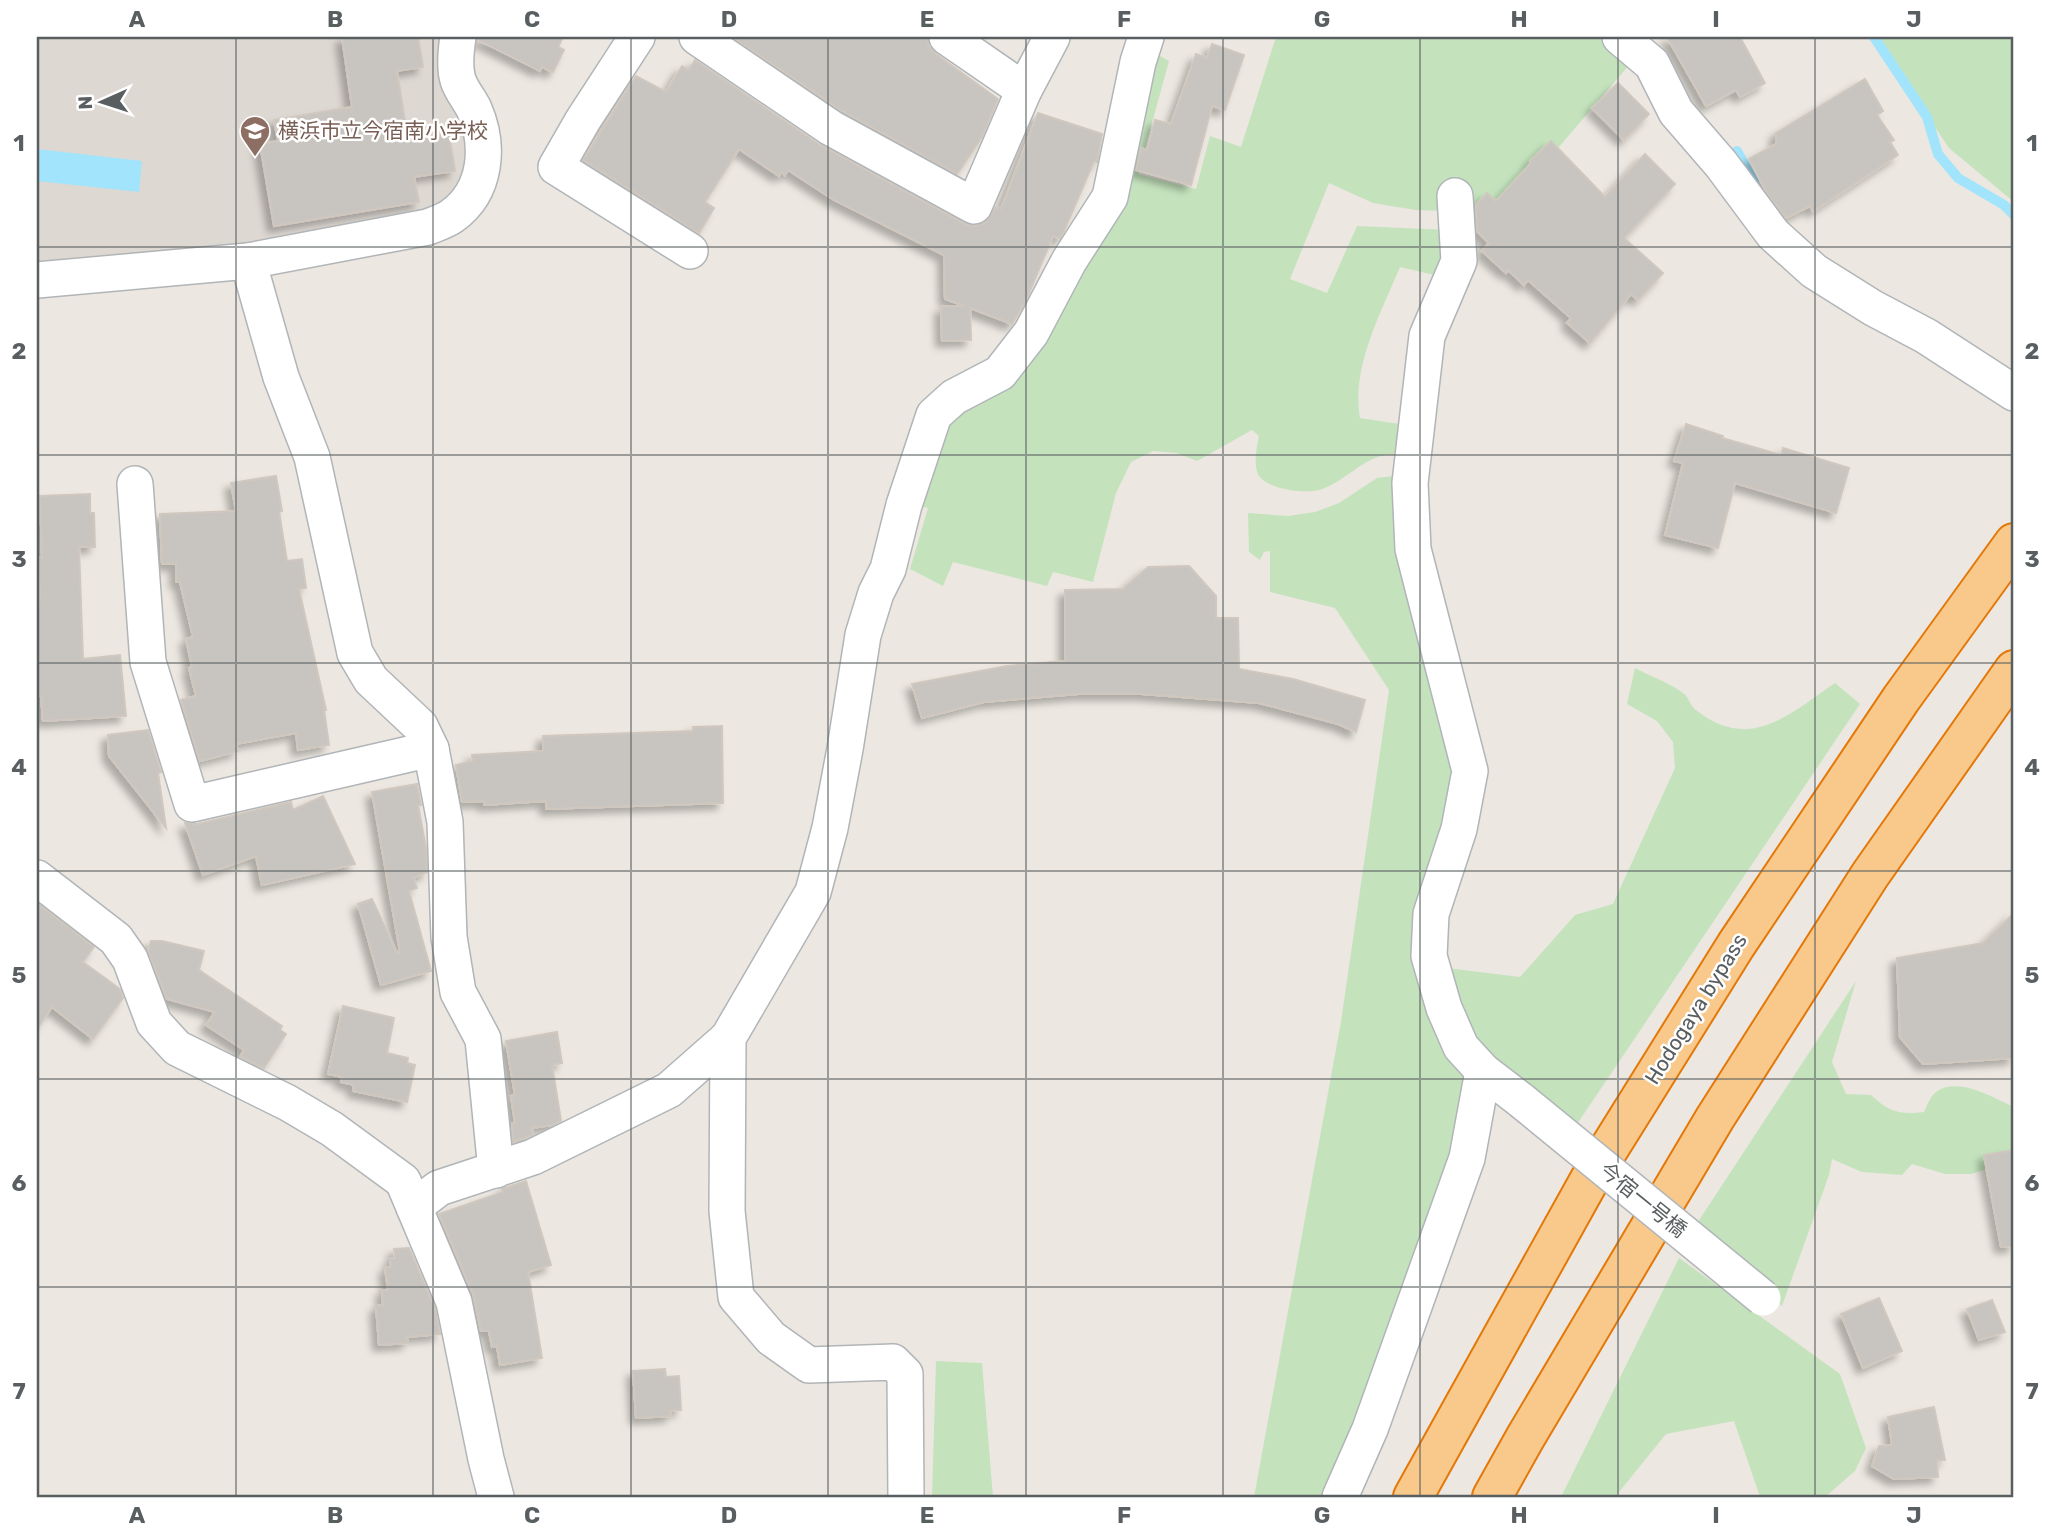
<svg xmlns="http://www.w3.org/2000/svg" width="2051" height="1534" viewBox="0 0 2051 1534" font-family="Rubik,'Noto Sans JP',sans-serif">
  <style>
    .education { fill: #ded8d2 }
    .green { fill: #c4e3bd }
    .water { fill: #a1e4fb }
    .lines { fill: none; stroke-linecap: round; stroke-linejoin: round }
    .stream { stroke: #a1e4fb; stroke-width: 10 }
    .building { fill: #c8c4c0; stroke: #d0c8bf; stroke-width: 2; filter: url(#shadow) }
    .street-casing { stroke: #b1b5b8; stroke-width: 38 }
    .highway-casing { stroke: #e37809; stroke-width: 42 }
    .street { stroke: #fff; stroke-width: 35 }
    .highway { stroke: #f8c98b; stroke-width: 38 }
    .street-bridge-casing { stroke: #b1b5b8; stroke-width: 38; stroke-linecap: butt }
    .street-bridge { stroke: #fff; stroke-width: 35 }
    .grid { fill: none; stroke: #595e61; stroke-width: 2; stroke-opacity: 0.55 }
    .labels { text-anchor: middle; stroke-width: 5; stroke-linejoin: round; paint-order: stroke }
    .education-label { font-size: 21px; fill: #785e54; stroke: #fff; text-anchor: start }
    .street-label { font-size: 21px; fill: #595e61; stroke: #fff }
    .neatline { fill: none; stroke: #595e61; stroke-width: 2.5 }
    .grid-label { font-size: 23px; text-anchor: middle; font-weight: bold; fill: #595e61 }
  </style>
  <defs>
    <filter id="shadow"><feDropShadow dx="-6" dy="6" stdDeviation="3.5" flood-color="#0004"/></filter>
  </defs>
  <rect width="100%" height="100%" fill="#ece7e0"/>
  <polygon class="education" points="37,37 449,37 473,129 470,171 442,208 285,241 37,264"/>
  <g class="green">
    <path d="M1276,37H1615L1636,57L1505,210L1486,197L1470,222L1447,211L1416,210L1373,203L1329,183L1290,279L1327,293L1357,226L1449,230L1443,277L1400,267C1381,313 1351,367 1360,418L1406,425L1403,454C1396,455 1388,454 1381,456C1359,462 1341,484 1319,490C1304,494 1265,489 1258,474C1253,462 1257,447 1259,436L1252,430L1197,461L1177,453L1153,451L1131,462L1116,493L1093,582L1053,572L1047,586L953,562L943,586L910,569L928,508L910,504L938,429L1048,327L1149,50L1169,61L1138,174L1196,189L1210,136L1241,147Z"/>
    <polygon points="1875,37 2014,37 2014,202 1949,148"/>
    <polygon points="1402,475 1457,781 1427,887 1470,1077 1471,1108 1327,1497 1254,1497 1341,1022 1389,690 1335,608 1270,592 1270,551 1264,552 1260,560 1249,552 1248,513 1288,516 1315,512 1339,503 1377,478"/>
    <path d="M1635,668C1650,676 1670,683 1683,693C1689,697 1690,706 1696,710C1750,753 1789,714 1835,683L1860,704L1573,1130L1479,1050L1447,968L1520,977L1575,915L1613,904L1675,768L1673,742L1657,721L1627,704Z"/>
    <path d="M1856,981L1832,1062L1846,1094L1871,1095C1889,1112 1899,1115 1924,1112C1927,1106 1930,1097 1935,1093C1957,1075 1993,1098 2014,1107V1161L1971,1174H1945L1912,1164L1902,1175L1862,1172L1832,1159L1829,1175L1782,1306L1692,1231Z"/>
    <polygon points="1679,1258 1840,1374 1866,1448 1855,1471 1825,1497 1760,1497 1734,1421 1666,1434 1615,1497 1561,1497"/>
    <polygon points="936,1361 982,1363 993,1497 932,1497"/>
  </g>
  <polygon class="water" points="37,149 142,161 139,192 37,181"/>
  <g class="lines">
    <g class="stream">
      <polyline points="1874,37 1927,117 1938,154 1958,178 2004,205 2014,215"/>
      <polyline points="1737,151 1754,182"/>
    </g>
  </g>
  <g class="building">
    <polygon points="342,37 418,37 423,67 397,71 408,141 449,135 455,171 414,177 419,202 274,226 260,144 278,141 274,120 352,107"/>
    <polygon points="478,37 563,37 558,47 564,50 553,72 542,67 540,71 478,40"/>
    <polygon points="732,37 927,37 929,46 936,54 998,99 982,137 957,174 842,111"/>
    <polygon points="1667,37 1740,37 1765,83 1740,97 1736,90 1706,106"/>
    <polygon points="1212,44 1244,55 1225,110 1212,106 1191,185 1136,170 1141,148 1147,150 1155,120 1171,124 1196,54 1207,58"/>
    <polygon points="695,60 820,145 965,224 976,226 985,223 996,207 1001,209 1038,113 1102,134 1097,162 1094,161 1064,231 1060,239 1053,236 1026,300 1012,324 970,308 971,340 942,341 941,307 965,306 945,299 944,255 834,200 788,170 785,175 781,172 779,176 739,149 705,202 714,208 699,233 583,160 636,76 666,92 682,66 689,70"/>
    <polygon points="1865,79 1883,111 1877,115 1894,140 1890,142 1898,155 1813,211 1810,206 1786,218 1767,193 1749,159 1776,144 1776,133"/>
    <polygon points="1618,83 1649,114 1624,140 1592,108"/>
    <polygon points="1551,141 1605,197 1645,154 1675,184 1624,238 1663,273 1638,300 1631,294 1590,343 1567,323 1571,318 1528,280 1524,285 1508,270 1506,273 1482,251 1489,243 1477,231 1476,205 1487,193 1496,201 1531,163 1530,161"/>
    <polygon points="1686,424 1723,436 1722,438 1781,455 1783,448 1849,468 1836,513 1735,483 1718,548 1665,535 1683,463 1674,461"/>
    <polygon points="276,476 282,511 279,512 287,561 302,559 306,588 299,589 326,710 324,710 329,745 298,750 296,733 236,744 238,751 200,761 181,700 196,696 189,668 192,667 186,639 193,637 180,582 176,582 176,564 162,564 160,514 236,511 231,483"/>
    <polygon points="90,494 90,513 94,513 95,547 79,547 83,659 120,655 126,716 43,721 41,696 37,696 37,605 39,605 40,593 38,557 42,557 40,496"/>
    <polygon points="1189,566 1216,596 1216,618 1238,618 1239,669 1293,679 1365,700 1356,732 1338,724 1259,703 1142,694 1078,694 984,702 922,718 912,684 1007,666 1065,661 1065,590 1123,589 1148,567"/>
    <polygon points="722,726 723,803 546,809 546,801 484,805 484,801 462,802 456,765 473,761 472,755 543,751 543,736 693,731 693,727"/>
    <polygon points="148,730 161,772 158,773 166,828 109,756 108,735"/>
    <polygon points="417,784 421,805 418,805 426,848 427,872 413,878 417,888 409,891 431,971 381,985 358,904 372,899 397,953 400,952 372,792"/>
    <polygon points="323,796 355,864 262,885 256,856 203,875 185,823 197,824 291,802 293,810"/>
    <polygon points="37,903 94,947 83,962 120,989 123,998 93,1039 52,1007 37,1029"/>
    <polygon points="2014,913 2014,1058 1923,1064 1900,1037 1897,958 1983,943"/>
    <polygon points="151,941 162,941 204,951 199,970 282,1026 280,1030 286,1034 264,1068 240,1057 244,1050 206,1025 215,1012 167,999 148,951"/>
    <polygon points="343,1006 394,1018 387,1053 408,1058 407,1063 415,1065 407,1102 353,1091 354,1085 341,1082 342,1077 328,1074"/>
    <polygon points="557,1032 562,1063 552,1065 561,1121 552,1125 532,1128 533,1135 513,1142 512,1123 515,1123 511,1096 515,1095 506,1041"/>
    <polygon points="2014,1150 2014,1246 2001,1247 1984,1155"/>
    <polygon points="526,1181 551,1265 528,1272 542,1358 500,1365 497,1346 492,1347 489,1331 481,1331 473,1294 439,1214 503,1192 502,1189"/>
    <polygon points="409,1248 435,1308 440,1334 407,1337 408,1343 379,1345 376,1306 383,1305 382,1290 388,1290 385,1268 391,1267 390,1259 395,1258 394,1249"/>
    <polygon points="1879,1298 1902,1351 1863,1368 1841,1314"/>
    <polygon points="1992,1300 2005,1332 1979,1340 1967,1309"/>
    <polygon points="665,1369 666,1377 679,1376 681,1410 670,1411 671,1416 636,1418 633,1371"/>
    <polygon points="1934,1407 1945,1460 1937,1460 1938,1477 1894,1479 1872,1466 1879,1446 1892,1445 1888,1417"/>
  </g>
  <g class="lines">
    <g class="street-casing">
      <g id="street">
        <polyline points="637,37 583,120 556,167 690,251"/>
        <polyline points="697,37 831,128 974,206 1024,90 1052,37"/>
        <polyline points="947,37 1024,90"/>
        <polyline points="1620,37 1652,64 1676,112 1721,164 1773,234 1814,271 1873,308 1926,336 2014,393"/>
        <polyline points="1455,196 1459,261 1427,336 1410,483 1413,549 1470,771 1459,829 1431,914 1429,956 1444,1008 1461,1047 1483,1071 1522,1101"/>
        <polyline points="248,261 281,377 312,457 355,653 371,680 420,726 431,749 445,822 449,937 458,992 483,1039 496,1170"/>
        <path d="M37,280L248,261L428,227C435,224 445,221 452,216C487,191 490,145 474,109C469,99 461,90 458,80C454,67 456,50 458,37"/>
        <polyline points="135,484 148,662 192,804 431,749"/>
        <polyline points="37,878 116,939 130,959 154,1023 177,1048 288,1103 332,1129 403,1181 454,1302 486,1459 496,1497"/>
        <polyline points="414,1207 439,1188 533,1157 669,1090 728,1038"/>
        <polyline points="906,1497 905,1374 893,1362 809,1365 771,1338 736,1297 727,1211 728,1038 813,892 830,828 845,749 863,635 876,593 888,569 904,505 934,415 954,397 1000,373 1031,333 1069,261 1110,197 1138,62 1146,37"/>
        <polyline points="1340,1497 1370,1429 1467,1158 1483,1071"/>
      </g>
    </g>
    <g class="highway-casing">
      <g id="highway">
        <polyline points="1413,1497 1590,1179 1736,945 1901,699 2014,543"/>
        <polyline points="1492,1497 1525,1438 1715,1118 1870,875 2014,670"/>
      </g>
    </g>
    <use href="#street" class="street"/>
    <use href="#highway" class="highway"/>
    <g class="street-bridge-casing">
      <polyline id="street-bridge" points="1522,1101 1763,1298"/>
    </g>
    <use href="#street-bridge" class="street-bridge"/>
  </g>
  <path class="grid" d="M236,37V1497M433,37V1497M631,37V1497M828,37V1497M1026,37V1497M1223,37V1497M1420,37V1497M1618,37V1497M1815,37V1497M37,247H2014M37,455H2014M37,663H2014M37,871H2014M37,1079H2014M37,1287H2014"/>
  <defs>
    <g id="school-pin" transform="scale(1.575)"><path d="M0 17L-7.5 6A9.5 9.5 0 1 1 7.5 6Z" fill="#8d6e63" stroke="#fff"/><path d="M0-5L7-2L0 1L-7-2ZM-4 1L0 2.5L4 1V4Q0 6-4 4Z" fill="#fff"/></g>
  </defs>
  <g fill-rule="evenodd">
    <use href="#school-pin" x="255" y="131"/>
  </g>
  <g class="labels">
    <g class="education-label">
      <text x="278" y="138">横浜市立今宿南小学校</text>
    </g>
    <g class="street-label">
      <text transform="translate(1696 1009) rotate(-58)" y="7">Hodogaya bypass</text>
      <text transform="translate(1643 1200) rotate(39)" y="7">今宿一号橋</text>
    </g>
  </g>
  <rect width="2051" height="1534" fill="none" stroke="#ffffff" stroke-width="77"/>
  <g transform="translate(102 102) rotate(267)" stroke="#ffffff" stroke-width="5" paint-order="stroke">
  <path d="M0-5L12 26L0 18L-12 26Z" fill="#595e61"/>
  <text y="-10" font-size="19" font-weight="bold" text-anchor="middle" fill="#595e61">N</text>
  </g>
  <rect x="38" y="38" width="1974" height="1458" class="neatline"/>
  <g class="grid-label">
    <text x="137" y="27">A</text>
    <text x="335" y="27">B</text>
    <text x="532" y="27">C</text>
    <text x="729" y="27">D</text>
    <text x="927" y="27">E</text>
    <text x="1124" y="27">F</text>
    <text x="1322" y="27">G</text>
    <text x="1519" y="27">H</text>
    <text x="1716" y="27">I</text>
    <text x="1914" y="27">J</text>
    <text x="19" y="151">1</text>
    <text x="2032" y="151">1</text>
    <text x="19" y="359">2</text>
    <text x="2032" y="359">2</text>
    <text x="19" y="567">3</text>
    <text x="2032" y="567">3</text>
    <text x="19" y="775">4</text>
    <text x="2032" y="775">4</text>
    <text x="19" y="983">5</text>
    <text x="2032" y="983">5</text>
    <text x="19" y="1191">6</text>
    <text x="2032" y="1191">6</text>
    <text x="19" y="1399">7</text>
    <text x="2032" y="1399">7</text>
    <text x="137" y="1523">A</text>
    <text x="335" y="1523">B</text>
    <text x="532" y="1523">C</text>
    <text x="729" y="1523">D</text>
    <text x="927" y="1523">E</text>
    <text x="1124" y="1523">F</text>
    <text x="1322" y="1523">G</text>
    <text x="1519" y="1523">H</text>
    <text x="1716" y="1523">I</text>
    <text x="1914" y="1523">J</text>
  </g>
</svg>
